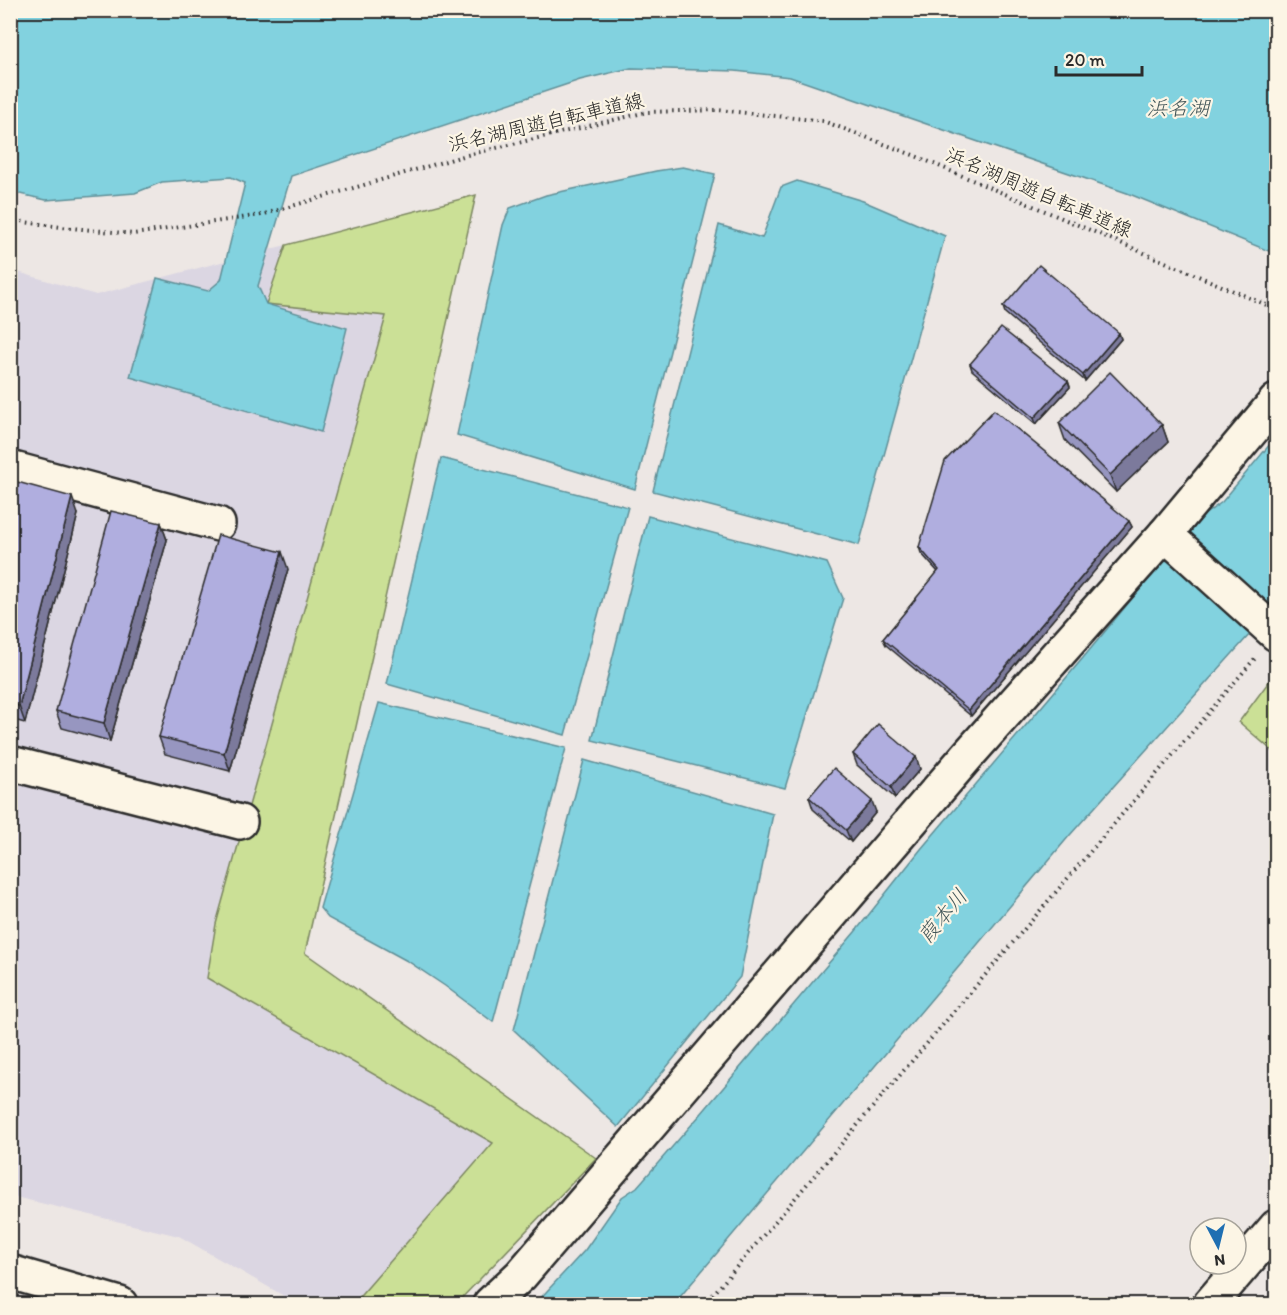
<svg xmlns="http://www.w3.org/2000/svg" width="1287" height="1315" viewBox="0 0 1287 1315" font-family="Itim,'Klee One',sans-serif">
  <style>
    .built { fill: #dbd6e2 }
    .green { fill: #cbe096; stroke: #7b8660; stroke-width: 1.5 }
    .water { fill: #82d2df; stroke: #5f8f97; stroke-width: 1.5 }
    .lines { fill: none; stroke-linecap: round; stroke-linejoin: round }
    .minor-casing { stroke: #2b2b2b; stroke-width: 38 }
    .path { stroke: #2b2b2b; stroke-width: 4; stroke-dasharray: 1.5 4.5; stroke-linecap: butt }
    .minor { stroke: #fcf5e5; stroke-width: 33 }
    .wall { fill: #9796c0; stroke: #2b2b2b; stroke-width: 1.5 }
    .shaded-wall { fill: #7b7a9c; stroke: #2b2b2b; stroke-width: 1.5 }
    .building { fill: #b0aedf; stroke: #2b2b2b; stroke-width: 1.5 }
    .labels { text-anchor: middle; stroke-width: 4.5; stroke-linejoin: round; paint-order: stroke }
    .street-label { font-size: 20px; fill: #2b2b2b; stroke: #fcf5e5 }
    .water-label { font-size: 21px; font-style: italic; fill: #415558; stroke: #fcf5e5 }
  </style>
  <rect width="100%" height="100%" fill="#ede7e4"/>
  <filter id="ink" filterUnits="userSpaceOnUse"><feTurbulence type="fractalNoise" baseFrequency=".0167" numOctaves="2"/><feDisplacementMap in="SourceGraphic" scale="12" xChannelSelector="R" yChannelSelector="G"/><feConvolveMatrix kernelMatrix="1 2 1 2 8 2 1 2 1" color-interpolation-filters="sRGB"/></filter>
  <g filter="url(#ink)">
    <polygon class="built" points="476,195 262,981 547,1180 429,1304 298,1304 179,1236 11,1196 11,270 96,295"/>
    <g class="green">
      <polygon points="476,195 305,953 596,1158 456,1304 355,1304 356,1301 493,1143 207,978 216,924 386,316 266,304 286,245"/>
      <polygon points="1276,672 1276,754 1239,722"/>
    </g>
    <g class="water">
      <polygon points="11,10 1276,11 1276,254 1127,193 790,77 735,71 631,68 580,80 291,176 258,286 266,304 347,328 321,432 130,377 157,278 208,291 221,280 245,183 231,177 162,182 135,193 46,200 11,192"/>
      <polygon points="683,167 715,174 635,489 457,435 503,225 510,208 546,195 656,171"/>
      <polygon points="797,181 863,201 945,236 859,545 653,491 719,225 762,238 781,187"/>
      <polygon points="1276,437 1276,605 1070,835 674,1304 535,1304 585,1250 622,1197 637,1187 701,1114 855,932 921,849 1083,658 1197,520 1222,502"/>
      <polygon points="441,458 628,507 565,735 387,684"/>
      <polygon points="648,516 827,563 843,598 785,788 592,740"/>
      <polygon points="379,703 566,748 493,1022 445,986 409,962 328,918 320,908"/>
      <polygon points="584,760 773,814 740,977 618,1127 514,1030"/>
    </g>
    <g class="lines">
      <g class="minor-casing">
        <g id="minor">
          <polyline points="10,468 218,524"/>
          <polyline points="1165,534 1276,634"/>
          <polyline points="10,763 240,822"/>
          <polyline points="10,1272 120,1304"/>
          <polyline points="490,1304 521,1275 968,755 1165,534 1276,401"/>
          <polyline points="1210,1304 1276,1227"/>
        </g>
      </g>
      <g class="path">
        <polyline points="10,220 61,227 134,234 261,215 463,156 647,112 718,110 823,121 913,155 1276,309"/>
        <polyline points="705,1304 1257,656"/>
      </g>
      <use href="#minor" class="minor"/>
    </g>
    <g class="wall">
      <polygon points="1003,307 1119,333 1121,339 1085,381 1005,313"/>
      <polygon points="970,364 1068,381 1070,387 1036,424 972,370"/>
      <polygon points="1059,423 1162,425 1168,442 1116,492 1065,440"/>
      <polygon points="10,480 78,514 25,723 10,719"/>
      <polygon points="1129,521 1132,527 971,716 886,645 883,639 938,572 921,553 919,547"/>
      <polygon points="161,523 167,540 110,741 62,728 56,711"/>
      <polygon points="288,569 230,771 165,754 159,737"/>
      <polygon points="853,754 916,757 920,769 895,798 857,765"/>
      <polygon points="809,797 876,812 851,842 813,809"/>
    </g>
    <g class="shaded-wall">
      <polygon points="1119,333 1121,339 1085,381 1083,375"/>
      <polygon points="1068,381 1070,387 1036,424 1034,418"/>
      <polygon points="1162,425 1168,442 1116,492 1110,475"/>
      <polygon points="72,497 78,514 25,723 19,706"/>
      <polygon points="1129,521 1132,527 971,716 969,710"/>
      <polygon points="161,523 167,540 110,741 104,723"/>
      <polygon points="282,552 288,569 230,771 224,753"/>
      <polygon points="916,757 920,769 895,798 891,787"/>
      <polygon points="872,801 876,812 851,842 846,830"/>
    </g>
    <g class="building">
      <polygon points="1039,265 1119,333 1083,375 1003,307"/>
      <polygon points="1001,328 1068,381 1034,418 970,364"/>
      <polygon points="1110,372 1162,425 1110,475 1059,423"/>
      <polygon points="994,410 1129,521 969,710 883,639 939,570 919,547 945,461"/>
      <polygon points="10,480 72,497 19,706 10,704"/>
      <polygon points="111,511 161,523 104,723 56,711"/>
      <polygon points="218,535 282,552 224,753 159,737"/>
      <polygon points="878,724 916,757 891,787 853,754"/>
      <polygon points="834,768 872,801 846,830 809,797"/>
    </g>
  </g>
  <g class="labels">
    <g class="street-label">
      <text transform="translate(546 122) rotate(-13)" y="7">浜名湖周遊自転車道線</text>
      <text transform="translate(1039 192) rotate(23)" y="7">浜名湖周遊自転車道線</text>
    </g>
    <g class="water-label">
      <text x="1178" y="115">浜名湖</text>
      <text transform="translate(943 916) rotate(-50)" y="7">葭本川</text>
    </g>
  </g>
  <rect width="1287" height="1315" fill="none" stroke="#fcf5e5" stroke-width="36"/>
  <rect x="18" y="18" width="1251" height="1279" fill="none" stroke="#2b2b2b" stroke-width="2" filter="url(#ink)"/>
  <g transform="translate(1218 1246) rotate(173)"><circle r="28" fill="#fcf5e5" stroke="#a8a49b" stroke-width="1.5"/>
  <path d="M0-4.5L10 22L0 15L-10 22Z" fill="#1f6fb2"/>
  <text y="-9" font-size="16" font-weight="bold" text-anchor="middle" fill="#2b2b2b">N</text>
  </g>
  <path d="M1056 66v9h86v-9" fill="none" stroke="#2b2b2b" stroke-width="3"/>
  <text x="1065" y="66" font-size="18" fill="#2b2b2b" stroke="#fcf5e5" stroke-width="4.5" paint-order="stroke">20 m</text>
</svg>
